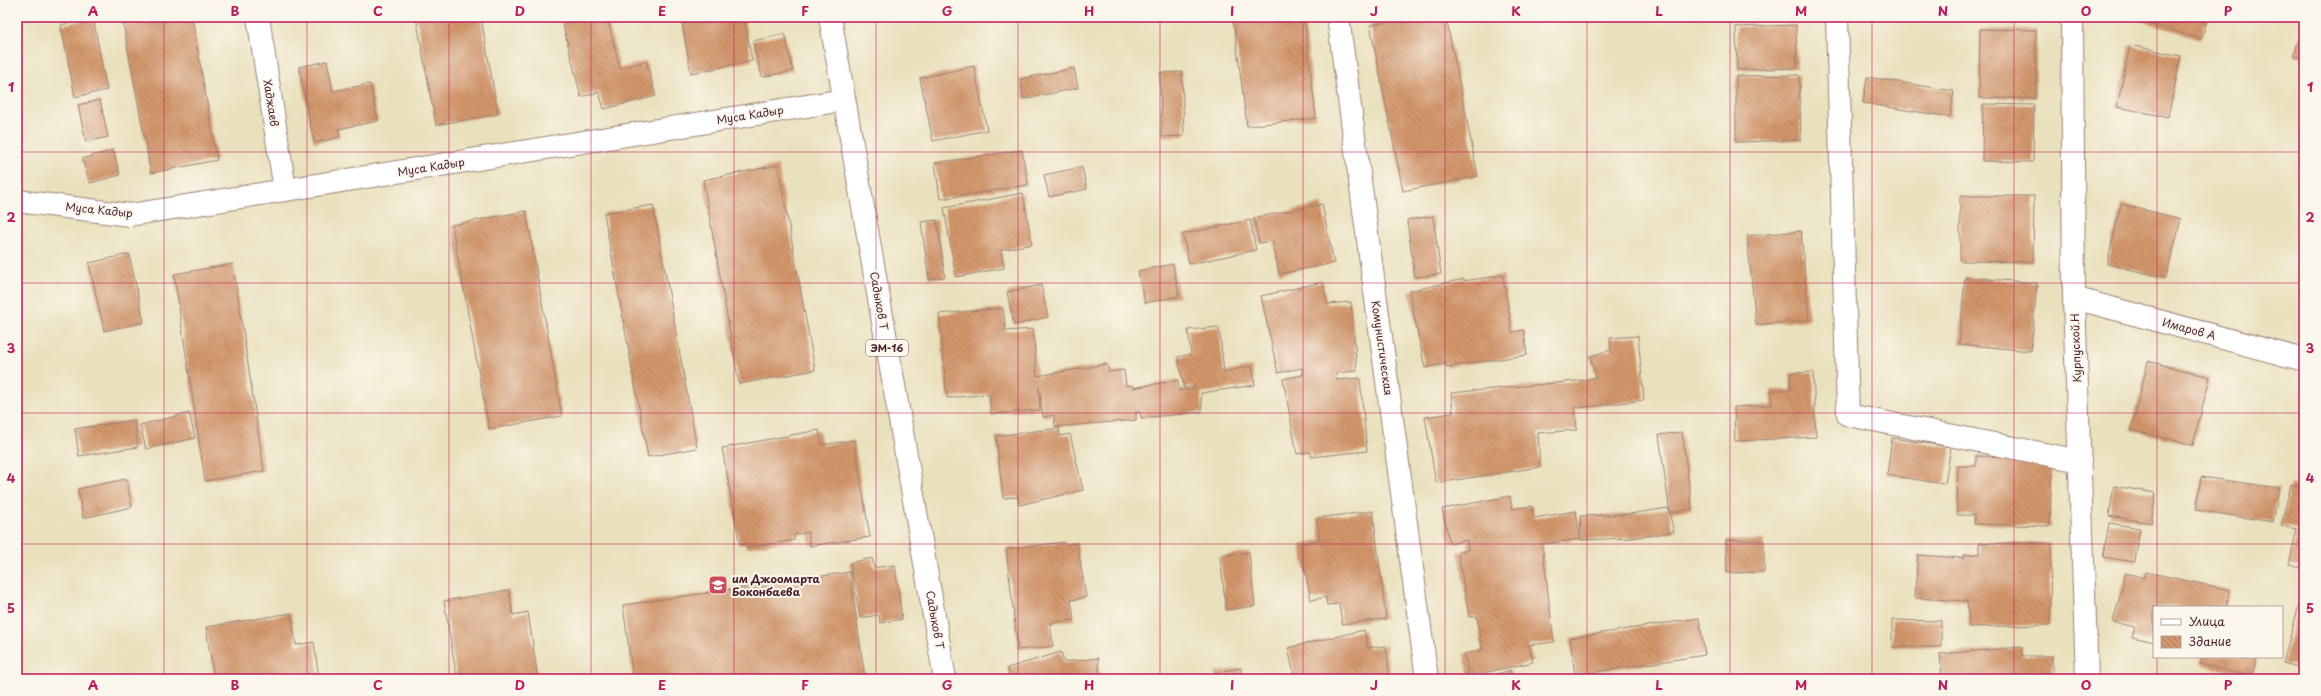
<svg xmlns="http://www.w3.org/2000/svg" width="2321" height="696" viewBox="0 0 2321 696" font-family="'Playpen Sans',sans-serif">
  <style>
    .building { fill: url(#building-back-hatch) }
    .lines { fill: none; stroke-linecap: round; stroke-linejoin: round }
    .minor-casing { stroke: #9a8074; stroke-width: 24 }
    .tertiary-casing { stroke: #9a8074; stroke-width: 24 }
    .trunk-casing { stroke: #9a8074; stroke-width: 24 }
    .minor { stroke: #fff; stroke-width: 22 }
    .tertiary { stroke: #fff; stroke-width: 22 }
    .trunk { stroke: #fff; stroke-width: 22 }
    .grid { fill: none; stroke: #c2185b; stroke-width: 1; stroke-opacity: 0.55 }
    .labels { text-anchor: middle; stroke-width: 4; stroke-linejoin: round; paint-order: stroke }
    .shield { fill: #fbf7ec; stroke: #7f6065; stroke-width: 1 }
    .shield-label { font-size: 10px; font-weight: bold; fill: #4a1f2b }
    .street-label { font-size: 11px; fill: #4a1f2b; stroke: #fbf7ec }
    .poi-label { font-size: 11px; font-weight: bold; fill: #4a1f2b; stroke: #fbf7ec; text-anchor: start }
    .neatline { fill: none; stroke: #c2185b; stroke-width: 1.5 }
    .grid-label { font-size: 13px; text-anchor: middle; font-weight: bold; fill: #c2185b }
  </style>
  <defs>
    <pattern id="building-back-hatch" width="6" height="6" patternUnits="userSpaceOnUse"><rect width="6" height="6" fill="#d3966a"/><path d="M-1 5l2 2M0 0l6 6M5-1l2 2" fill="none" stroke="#ad7a57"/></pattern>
  </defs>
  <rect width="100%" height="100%" fill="#fbf7ec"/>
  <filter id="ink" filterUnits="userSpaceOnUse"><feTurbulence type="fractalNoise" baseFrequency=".025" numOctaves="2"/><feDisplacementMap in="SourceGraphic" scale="8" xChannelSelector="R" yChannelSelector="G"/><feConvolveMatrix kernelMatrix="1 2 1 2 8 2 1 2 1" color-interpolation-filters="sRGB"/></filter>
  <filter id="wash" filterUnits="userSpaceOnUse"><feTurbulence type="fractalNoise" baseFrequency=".012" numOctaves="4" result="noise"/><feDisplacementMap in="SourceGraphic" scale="16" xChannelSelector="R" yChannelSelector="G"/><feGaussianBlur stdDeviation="0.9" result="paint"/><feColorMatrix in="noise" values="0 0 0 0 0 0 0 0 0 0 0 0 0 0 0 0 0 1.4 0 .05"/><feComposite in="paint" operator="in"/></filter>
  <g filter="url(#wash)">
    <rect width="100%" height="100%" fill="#e9e0bc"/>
    <g id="blocks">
      <g class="building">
        <polygon points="122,17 192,17 217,160 151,173"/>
        <polygon points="416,17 481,17 498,114 436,125"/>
        <polygon points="561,17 607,17 620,68 646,61 656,96 604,109 599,92 581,97"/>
        <polygon points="681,17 744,17 752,61 691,73"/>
        <polygon points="1233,17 1304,17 1316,118 1247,126"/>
        <polygon points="1410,17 1446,17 1478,176 1403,191 1370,25"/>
        <polygon points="2000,17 2041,17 2041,19 2000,18"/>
        <polygon points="2127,17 2208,17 2201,39"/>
        <polygon points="93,18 107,90 75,97 61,25"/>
        <polygon points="2304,23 2304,59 2294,56"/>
        <polygon points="1796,25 1797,68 1737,70 1736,27"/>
        <polygon points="1980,29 2036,30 2036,98 1979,98"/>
        <polygon points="785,34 793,71 762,77 753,41"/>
        <polygon points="2130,45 2181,56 2168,117 2117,107"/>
        <polygon points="327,61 333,91 370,84 378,121 338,129 340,137 314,143 299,67"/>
        <polygon points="974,66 987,130 933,141 920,78"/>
        <polygon points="1074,68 1078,88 1024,99 1020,79"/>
        <polygon points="1182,72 1184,136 1162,137 1160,73"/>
        <polygon points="1799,75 1801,140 1736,142 1736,76"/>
        <polygon points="1867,77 1954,91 1950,117 1863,103"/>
        <polygon points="100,100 108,137 86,142 78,105"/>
        <polygon points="1983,104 2034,105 2033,162 1982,161"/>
        <polygon points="113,150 120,175 90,183 82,159"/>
        <polygon points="1022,150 1028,185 940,199 935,163"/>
        <polygon points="778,165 815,370 739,384 703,180"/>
        <polygon points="1082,167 1087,189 1049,197 1044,175"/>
        <polygon points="1023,193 1032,244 1001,250 1004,268 956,277 944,208"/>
        <polygon points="1960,196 2034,196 2033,262 1960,261"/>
        <polygon points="1322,204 1334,263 1279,274 1273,241 1259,243 1254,218"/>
        <polygon points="2121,204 2181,219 2166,278 2107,264"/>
        <polygon points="653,205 697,448 648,457 604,213"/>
        <polygon points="526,211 562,416 489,429 452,225"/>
        <polygon points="1433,216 1441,274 1415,277 1407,220"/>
        <polygon points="937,220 945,277 929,279 921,222"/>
        <polygon points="1250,220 1256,250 1189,264 1183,234"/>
        <polygon points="1801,231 1809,320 1756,325 1747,236"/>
        <polygon points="129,254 144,322 104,331 89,263"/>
        <polygon points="233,264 264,471 205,481 174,274"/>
        <polygon points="1173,264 1179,296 1145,303 1138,271"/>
        <polygon points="1503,275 1512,332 1524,330 1527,355 1446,367 1446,363 1425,368 1409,291 1464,279 1464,281"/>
        <polygon points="1965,277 2037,283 2031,351 1959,344"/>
        <polygon points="1323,282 1327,304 1351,302 1357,371 1336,373 1337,380 1360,378 1367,451 1311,457 1311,452 1297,454 1283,379 1303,375 1302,368 1278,373 1261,296"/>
        <polygon points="1041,285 1048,317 1014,325 1007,292"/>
        <polygon points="1003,308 1006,331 1033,329 1037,376 1107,364 1109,372 1124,370 1126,386 1133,385 1133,388 1178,380 1179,390 1194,389 1194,386 1184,388 1178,357 1191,354 1188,330 1219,327 1224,372 1252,366 1255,385 1201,393 1202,412 1141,418 1140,412 1136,412 1136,420 1055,427 1054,415 1043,417 1039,387 1040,410 991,414 989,394 947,398 939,314"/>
        <polygon points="1638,336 1644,400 1577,408 1575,406 1577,430 1538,433 1540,467 1436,483 1425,417 1453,413 1451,393 1586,380 1596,377 1590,356 1611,350 1610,338"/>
        <polygon points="2148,361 2210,377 2193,445 2131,430"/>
        <polygon points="1813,372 1816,437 1735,441 1734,407 1772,405 1771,390 1791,390 1790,373"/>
        <polygon points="189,413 195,438 146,449 140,425"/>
        <polygon points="134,420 138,447 79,456 75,429"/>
        <polygon points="1059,428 1060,436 1070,434 1083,490 1019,505 1018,497 1003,498 996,436"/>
        <polygon points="819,430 822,445 854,440 870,537 810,546 808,532 794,535 794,540 746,548 745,544 740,545 722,448"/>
        <polygon points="1682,432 1692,509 1670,513 1659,435"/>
        <polygon points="1892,438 1951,447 1945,484 1887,475"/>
        <polygon points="1976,456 2052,458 2050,526 1974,524 1974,515 1957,515 1958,466 1976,466"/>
        <polygon points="2201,477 2279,488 2273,522 2196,510"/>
        <polygon points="126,479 132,507 83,518 78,489"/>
        <polygon points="2291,484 2304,487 2304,568 2289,564 2297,529 2281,526"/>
        <polygon points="2114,486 2156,493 2151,523 2109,516"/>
        <polygon points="1510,496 1512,509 1532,506 1534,518 1576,511 1580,539 1542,544 1554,642 1529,645 1533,662 1469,676 1464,654 1482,650 1477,616 1469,617 1458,552 1468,550 1467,540 1450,544 1442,509"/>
        <polygon points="1668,508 1674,532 1631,538 1581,540 1580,516 1630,514"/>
        <polygon points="1373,511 1386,619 1342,624 1339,604 1327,605 1326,597 1311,600 1300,544 1320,540 1317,518"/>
        <polygon points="2109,523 2140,528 2135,562 2103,557"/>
        <polygon points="1726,540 1764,540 1764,572 1727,573"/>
        <polygon points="1064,542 1065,545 1077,543 1086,597 1071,600 1074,620 1050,623 1053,646 1018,650 1006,549"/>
        <polygon points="1979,543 2051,543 2050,625 1969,627 1967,601 1915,598 1918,555 1963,558 1963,555 1979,554"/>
        <polygon points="1249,552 1255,606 1226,610 1220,556"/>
        <polygon points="872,558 874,568 895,565 902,619 880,623 879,615 860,618 850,563"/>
        <polygon points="850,572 865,679 633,679 623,605"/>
        <polygon points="2146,572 2230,590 2226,607 2154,607 2154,642 2132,637 2135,627 2113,622 2126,573 2145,578"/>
        <polygon points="2304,587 2304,669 2283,663"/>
        <polygon points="509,590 513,615 528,612 538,679 457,679 444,601"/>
        <polygon points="291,613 296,645 314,642 319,679 214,679 206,627"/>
        <polygon points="1699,618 1705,655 1575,675 1570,638"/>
        <polygon points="1892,620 1941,621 1941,647 1892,647"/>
        <polygon points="1364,630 1368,648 1386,646 1390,679 1295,679 1288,648"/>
        <polygon points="2022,647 2022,656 2052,656 2052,679 1956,679 1956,676 1942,677 1940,654"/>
        <polygon points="1061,652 1064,662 1098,658 1100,679 1011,679 1007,668"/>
        <polygon points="2202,657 2257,657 2252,677 2200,664"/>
        <polygon points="1241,668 1242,679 1216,679 1215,672"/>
        <polygon points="1510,670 1513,679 1481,679"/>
      </g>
    </g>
  </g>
  <g filter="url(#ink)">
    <use href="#blocks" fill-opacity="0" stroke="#9a8074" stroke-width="1"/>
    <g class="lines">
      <g class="minor-casing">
        <g id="minor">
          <polyline points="1338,17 1427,679"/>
          <polyline points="1837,17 1848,415 2080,461"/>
          <polyline points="2072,17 2074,298 2087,679"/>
          <polyline points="2074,298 2304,360"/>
        </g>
      </g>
      <g class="tertiary-casing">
        <g id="tertiary">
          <polyline points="258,17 285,190"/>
          <polyline points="17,201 130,215 844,100"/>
        </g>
      </g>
      <g class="trunk-casing">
        <polyline id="trunk" points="830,17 945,679"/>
      </g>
      <use href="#minor" class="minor"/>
      <use href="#tertiary" class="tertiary"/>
      <use href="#trunk" class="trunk"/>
    </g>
  </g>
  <path class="grid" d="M164,17V679M307,17V679M449,17V679M591,17V679M734,17V679M876,17V679M1018,17V679M1160,17V679M1303,17V679M1445,17V679M1587,17V679M1730,17V679M1872,17V679M2014,17V679M2157,17V607M17,152H2304M17,283H2304M17,413H2304M17,544H2304M2157,657V679"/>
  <defs>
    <g id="school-square" transform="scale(1)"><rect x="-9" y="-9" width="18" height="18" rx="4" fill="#d1495b" stroke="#fbf7ec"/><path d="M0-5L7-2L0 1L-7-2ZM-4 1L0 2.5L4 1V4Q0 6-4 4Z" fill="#fff"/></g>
  </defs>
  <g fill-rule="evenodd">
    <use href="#school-square" x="718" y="585"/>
  </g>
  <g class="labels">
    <rect class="shield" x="866" y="340" width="42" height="16" rx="3"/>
    <g class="shield-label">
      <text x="887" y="352">ЭМ-16</text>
    </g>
    <g class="street-label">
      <text transform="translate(271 103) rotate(81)" y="4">Хаджаев</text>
      <text transform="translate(750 115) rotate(-9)" y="4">Муса Кадыр</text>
      <text transform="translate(431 167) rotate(-9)" y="4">Муса Кадыр</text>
      <text transform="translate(99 210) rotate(6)" y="4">Муса Кадыр</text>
      <text transform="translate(879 301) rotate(80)" y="4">Садыков Т</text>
      <text transform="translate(2189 329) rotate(15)" y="4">Имаров А</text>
      <text transform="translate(1382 348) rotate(82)" y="4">Комунистическая</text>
      <text transform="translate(2076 348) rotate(-92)" y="4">Курпуской.Н</text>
      <text transform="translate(935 620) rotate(80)" y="4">Садыков Т</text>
    </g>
    <g class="poi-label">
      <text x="732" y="583">им Джоомарта<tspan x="732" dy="13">Боконбаева</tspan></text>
    </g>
  </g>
  <rect width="2321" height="696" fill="none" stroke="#fbf7ec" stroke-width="44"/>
  <rect x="2153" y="606" width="130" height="52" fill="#fbf7ec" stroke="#b4a19f"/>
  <rect x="2161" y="619" width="20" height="6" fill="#ffffff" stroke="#b4a19f"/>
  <text x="2189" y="626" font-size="12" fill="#4a1f2b">Улица</text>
  <rect x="2161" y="636" width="20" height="12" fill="url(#building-back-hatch)" stroke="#b4a19f"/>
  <text x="2189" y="646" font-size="12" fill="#4a1f2b">Здание</text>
  <rect x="22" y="22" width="2277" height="652" class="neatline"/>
  <g class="grid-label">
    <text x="93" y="16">A</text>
    <text x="235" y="16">B</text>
    <text x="378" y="16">C</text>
    <text x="520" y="16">D</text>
    <text x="662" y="16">E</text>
    <text x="805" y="16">F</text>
    <text x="947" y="16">G</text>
    <text x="1089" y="16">H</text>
    <text x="1232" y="16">I</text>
    <text x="1374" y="16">J</text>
    <text x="1516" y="16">K</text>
    <text x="1659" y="16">L</text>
    <text x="1801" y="16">M</text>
    <text x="1943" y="16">N</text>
    <text x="2086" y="16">O</text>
    <text x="2228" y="16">P</text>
    <text x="11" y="92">1</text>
    <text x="2310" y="92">1</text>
    <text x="11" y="222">2</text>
    <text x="2310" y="222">2</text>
    <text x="11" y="353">3</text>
    <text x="2310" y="353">3</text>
    <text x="11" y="483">4</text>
    <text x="2310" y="483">4</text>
    <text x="11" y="613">5</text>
    <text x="2310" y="613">5</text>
    <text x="93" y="690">A</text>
    <text x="235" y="690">B</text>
    <text x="378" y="690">C</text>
    <text x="520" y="690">D</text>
    <text x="662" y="690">E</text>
    <text x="805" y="690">F</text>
    <text x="947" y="690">G</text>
    <text x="1089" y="690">H</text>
    <text x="1232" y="690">I</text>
    <text x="1374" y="690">J</text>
    <text x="1516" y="690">K</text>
    <text x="1659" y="690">L</text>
    <text x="1801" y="690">M</text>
    <text x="1943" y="690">N</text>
    <text x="2086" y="690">O</text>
    <text x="2228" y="690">P</text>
  </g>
</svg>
